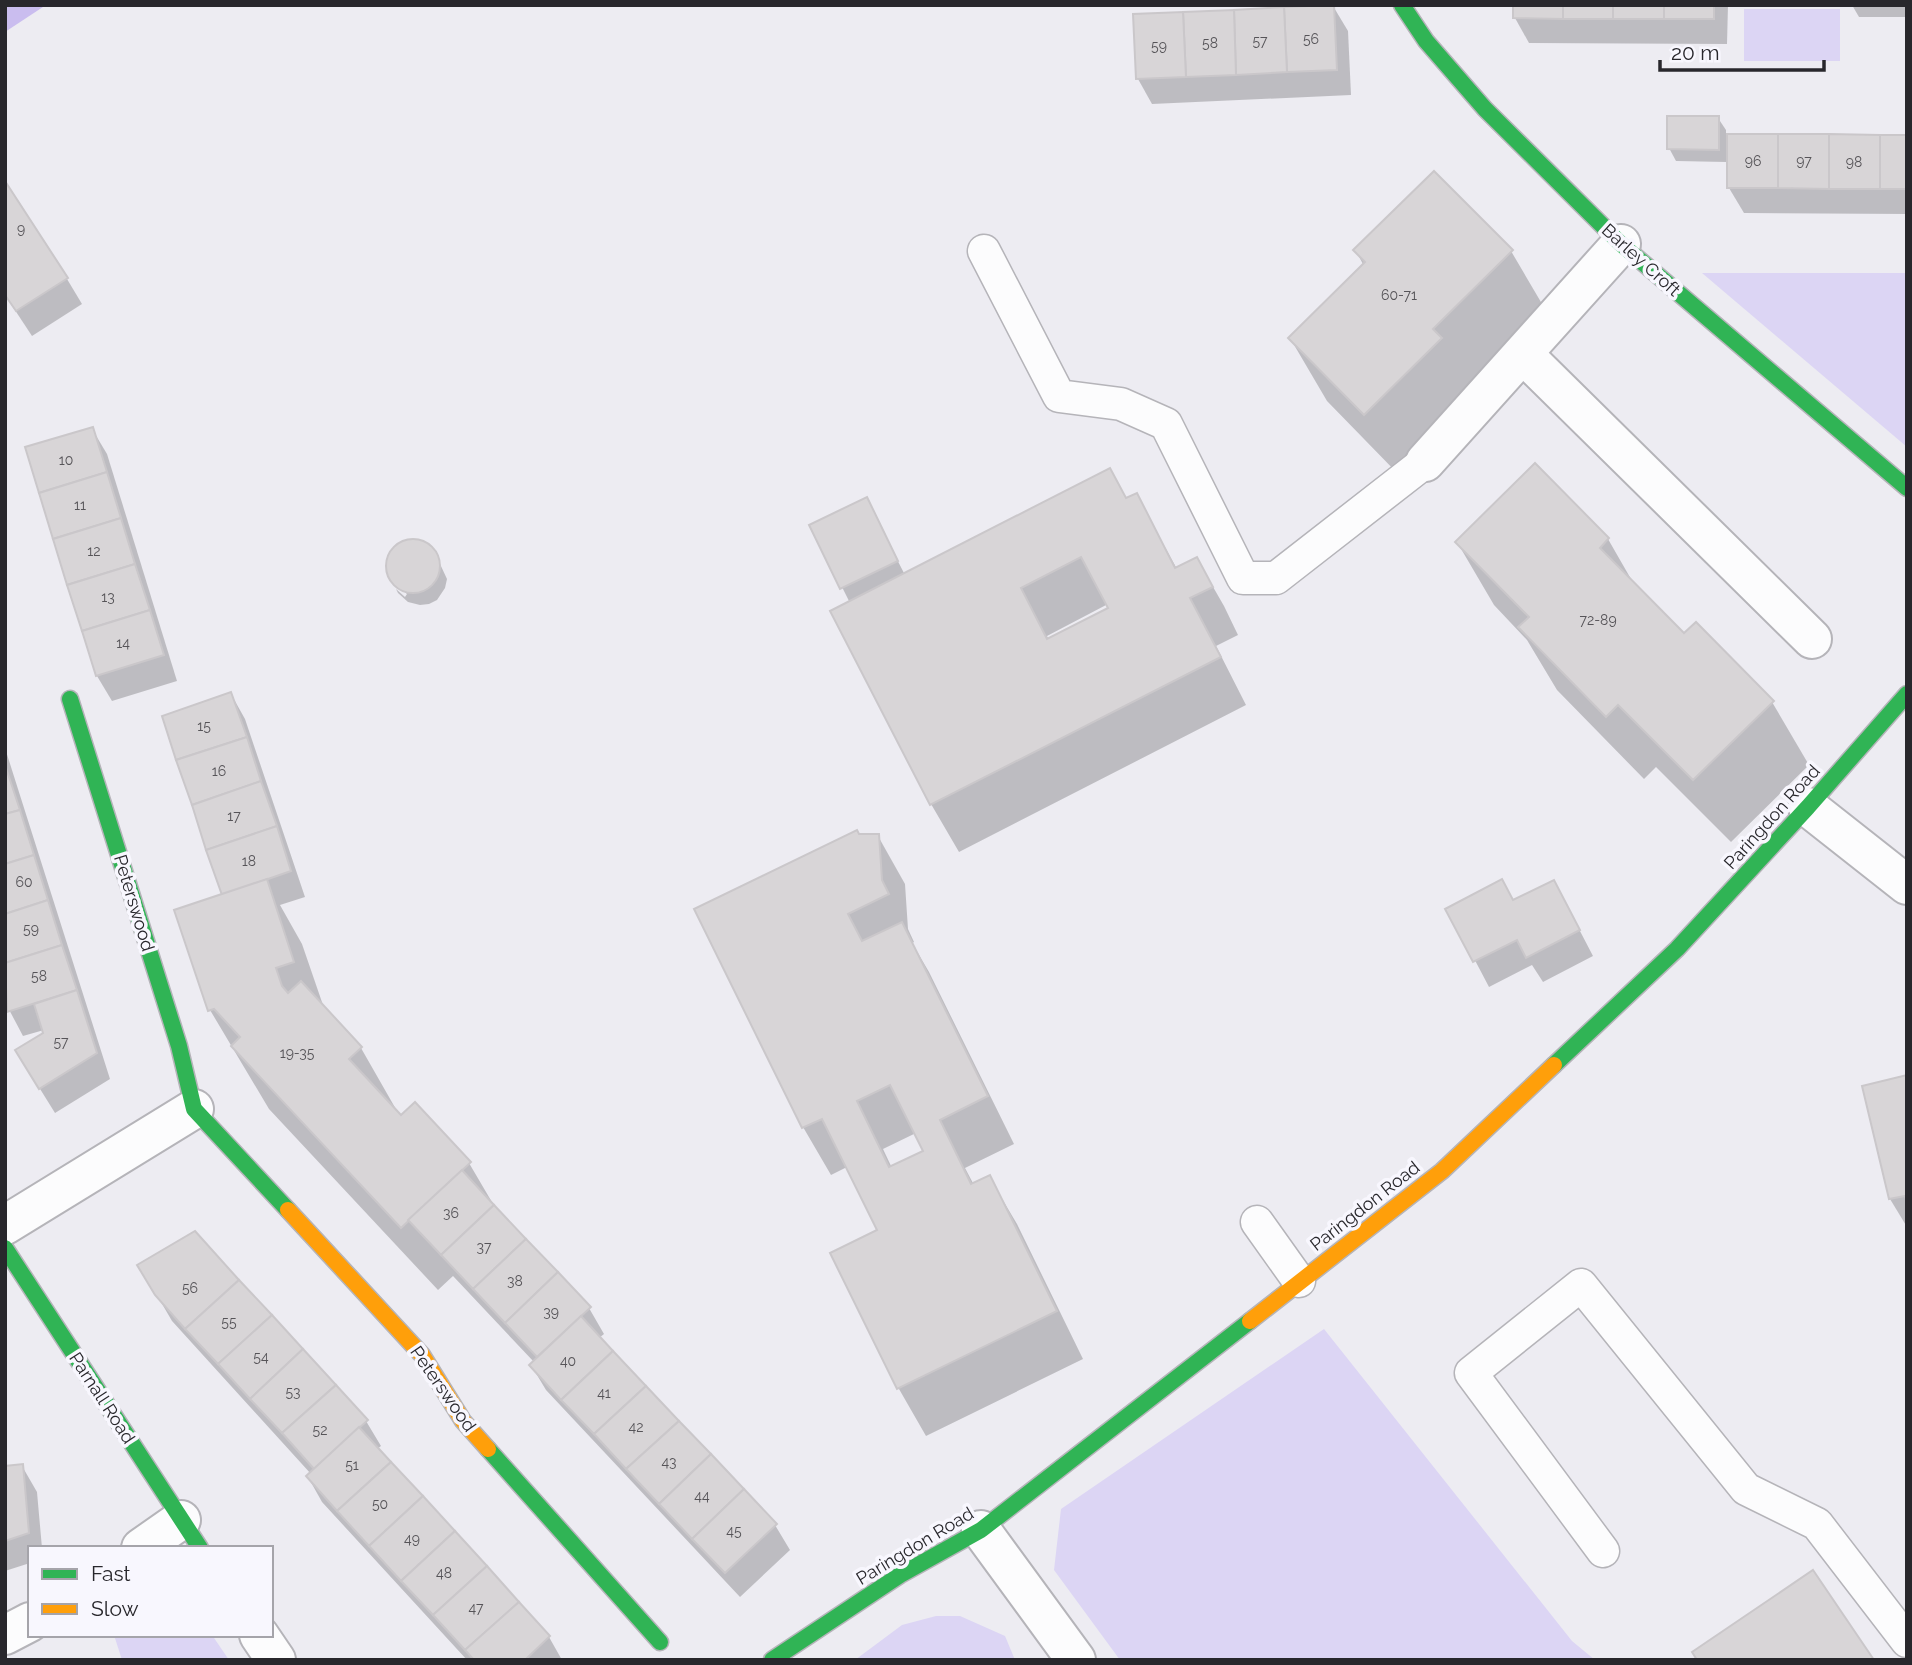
<svg xmlns="http://www.w3.org/2000/svg" width="1912" height="1665" viewBox="0 0 1912 1665" font-family="Raleway,sans-serif">
  <style>
    .green { fill: #dcd5f4 }
    .forest { fill: #cabdef }
    .shadow { fill: #0003; fill-rule: evenodd }
    .building { fill: #d8d5d7; stroke: #cac7ca; stroke-width: 2; fill-rule: evenodd }
    .lines { fill: none; stroke-linecap: round; stroke-linejoin: round }
    .lane-casing { stroke: #b5b4b9; stroke-width: 35 }
    .street-casing { stroke: #b5b4b9; stroke-width: 42 }
    .fast-casing { stroke: #b5b4b9; stroke-width: 19 }
    .slow-casing { stroke: #b5b4b9; stroke-width: 19 }
    .lane { stroke: #fcfcfd; stroke-width: 32 }
    .street { stroke: #fcfcfd; stroke-width: 38 }
    .fast { stroke: #30b455; stroke-width: 16 }
    .slow { stroke: #ff9f0a; stroke-width: 16 }
    .labels { text-anchor: middle; stroke-width: 7; stroke-linejoin: round; paint-order: stroke }
    .number-label { font-size: 14px; fill: #565458 }
    .street-label { font-size: 18px; fill: #28272c; stroke: #f8f7fe }
  </style>
  <rect width="100%" height="100%" fill="#edecf2"/>
  <g class="green">
    <rect x="1744" y="9" width="96" height="52"/>
    <polygon points="1702,273 1907,273 1907,447"/>
    <polygon points="1324,1329 1572,1641 1595,1660 1120,1660 1054,1570 1061,1509"/>
    <polygon points="936,1616 960,1616 1005,1636 1015,1660 855,1660 902,1625"/>
    <polygon points="114,1635 212,1635 229,1660 122,1660"/>
  </g>
  <polygon class="forest" points="5,5 46,5 5,32"/>
  <g class="shadow">
    <polygon points="1515,5 1728,5 1727,44 1529,43 1515,18"/>
    <polygon points="1852,5 1907,5 1907,17 1859,17"/>
    <polygon points="1333,6 1348,31 1351,95 1152,104 1138,79"/>
    <polygon points="1718,118 1726,130 1726,162 1676,161 1669,148"/>
    <polygon points="1907,137 1907,214 1744,213 1729,188"/>
    <polygon points="1356,251 1511,251 1548,314 1401,477 1327,401 1290,338 1364,266"/>
    <polygon points="67,279 82,304 32,336 5,295"/>
    <polygon points="92,429 107,454 177,681 112,701 97,676 27,448"/>
    <polygon points="1535,466 1608,539 1635,586 1684,636 1772,702 1809,765 1731,842 1656,767 1644,779 1557,690 1527,640 1494,605 1457,542"/>
    <path d="M1136,495L1177,569L1197,559L1224,606L1238,635L1216,646L1246,705L959,852L931,804L832,612L850,603L811,525L866,499L905,575ZM1108,604L1111,608L1049,640L1047,636Z"/>
    <polygon points="415,540 424,542 434,551 447,579 445,588 437,600 429,604 420,605 408,602 398,593 396,589 405,597 407,594 393,581 393,584 387,565 389,555 398,545"/>
    <polygon points="231,694 245,719 305,897 280,905 302,944 324,1008 361,1048 397,1111 396,1112 469,1163 496,1209 589,1308 604,1334 599,1338 775,1525 790,1550 740,1597 546,1390 531,1365 534,1362 453,1276 438,1290 269,1109 210,1010 224,895"/>
    <polygon points="5,748 110,1079 55,1113 32,1076 45,1034 44,1030 23,1036 5,1002"/>
    <path d="M858,835L878,836L905,884L908,929L914,942L912,943L929,972L1014,1144L965,1168L974,1185L989,1177L1017,1224L1083,1359L926,1436L899,1389L832,1254L879,1231L847,1167L831,1175L803,1127ZM916,1133L925,1152L892,1168L883,1149Z"/>
    <polygon points="1513,902 1568,908 1593,956 1543,982 1532,965 1489,987 1448,909"/>
    <polygon points="1907,1077 1907,1227 1890,1199"/>
    <polygon points="140,1266 366,1421 381,1446 377,1449 549,1637 562,1660 467,1660 322,1502 308,1477 311,1474 172,1321"/>
    <polygon points="22,1466 37,1492 42,1548 30,1548 30,1563 5,1571 5,1468"/>
  </g>
  <g class="building">
    <polygon points="1334,5 1337,70 1287,72 1284,7"/>
    <polygon points="1513,5 1563,5 1563,19 1513,18"/>
    <rect x="1563" y="5" width="50" height="14"/>
    <rect x="1613" y="5" width="51" height="14"/>
    <rect x="1664" y="5" width="50" height="14"/>
    <polygon points="1284,7 1287,72 1236,75 1234,10"/>
    <polygon points="1234,10 1236,75 1186,77 1183,12"/>
    <polygon points="1183,12 1186,77 1136,79 1133,14"/>
    <polygon points="1667,116 1719,116 1719,150 1667,149"/>
    <rect x="1727" y="134" width="51" height="54"/>
    <polygon points="1778,134 1829,134 1829,189 1778,188"/>
    <polygon points="1829,134 1880,135 1880,189 1829,189"/>
    <rect x="1880" y="135" width="27" height="54"/>
    <polygon points="1434,171 1513,250 1433,329 1442,338 1364,415 1288,338 1365,262 1353,250"/>
    <polygon points="5,181 68,278 16,311 5,295"/>
    <polygon points="93,427 107,472 39,493 25,447"/>
    <polygon points="1535,463 1609,538 1600,548 1684,633 1696,622 1774,701 1693,780 1618,705 1606,717 1518,627 1529,617 1455,542"/>
    <path d="M1110,468L1126,498L1137,493L1175,568L1197,557L1213,587L1190,598L1221,657L930,805L830,611ZM1081,557L1108,608L1047,639L1021,588Z"/>
    <polygon points="107,472 121,518 53,539 39,493"/>
    <polygon points="867,497 898,561 840,589 809,525"/>
    <polygon points="121,518 135,564 67,585 53,539"/>
    <circle cx="413" cy="566" r="27"/>
    <polygon points="135,564 150,610 82,631 67,585"/>
    <polygon points="150,610 164,655 96,676 82,631"/>
    <polygon points="231,692 247,737 176,760 162,716"/>
    <polygon points="247,737 261,781 192,805 176,760"/>
    <polygon points="5,765 20,810 5,814"/>
    <polygon points="261,781 277,826 206,850 192,805"/>
    <polygon points="20,810 34,855 5,864 5,814"/>
    <polygon points="277,826 291,871 222,895 206,850"/>
    <path d="M857,830L859,834H879L882,880L889,894L848,914L862,941L902,922L988,1096L940,1120L971,1184L990,1175L1057,1311L897,1389L830,1253L877,1230L822,1119L802,1128L694,909ZM890,1085L923,1151L889,1167L857,1101Z"/>
    <polygon points="34,855 48,900 5,914 5,864"/>
    <polygon points="267,879 294,962 276,968 282,986 288,993 301,981 362,1047 349,1059 401,1115 415,1102 471,1162 401,1228 231,1046 240,1037 214,1009 208,1011 174,910"/>
    <polygon points="1502,879 1513,900 1554,880 1580,930 1526,958 1517,940 1473,962 1445,909"/>
    <polygon points="48,900 62,945 5,963 5,914"/>
    <polygon points="62,945 77,990 7,1012 5,963"/>
    <polygon points="77,990 97,1053 39,1089 15,1050 43,1033 34,1004"/>
    <polygon points="1907,1075 1907,1203 1905,1196 1889,1199 1862,1086"/>
    <polygon points="462,1170 494,1205 441,1255 408,1220"/>
    <polygon points="494,1205 526,1239 473,1289 441,1255"/>
    <polygon points="195,1231 239,1280 185,1329 155,1295 137,1265"/>
    <polygon points="526,1239 558,1272 505,1323 473,1289"/>
    <polygon points="558,1272 591,1307 537,1357 505,1323"/>
    <polygon points="239,1280 272,1315 218,1364 185,1329"/>
    <polygon points="272,1315 303,1349 250,1399 218,1364"/>
    <polygon points="581,1316 613,1351 561,1400 529,1365"/>
    <polygon points="303,1349 336,1385 282,1433 250,1399"/>
    <polygon points="613,1351 646,1386 594,1434 561,1400"/>
    <polygon points="336,1385 368,1420 314,1469 282,1433"/>
    <polygon points="646,1386 679,1421 626,1469 594,1434"/>
    <polygon points="679,1421 711,1454 659,1504 626,1469"/>
    <polygon points="359,1427 391,1462 337,1511 306,1476"/>
    <polygon points="711,1454 744,1489 692,1539 659,1504"/>
    <polygon points="391,1462 423,1496 369,1546 337,1511"/>
    <polygon points="23,1464 29,1533 5,1541 5,1466"/>
    <polygon points="744,1489 777,1524 725,1573 692,1539"/>
    <polygon points="423,1496 455,1531 401,1581 369,1546"/>
    <polygon points="455,1531 487,1566 433,1615 401,1581"/>
    <polygon points="487,1566 519,1602 465,1650 433,1615"/>
    <polygon points="1813,1570 1874,1660 1697,1660 1692,1652"/>
    <polygon points="519,1602 550,1636 525,1660 474,1660 465,1650"/>
  </g>
  <g class="lines">
    <g class="lane-casing">
      <g id="lane">
        <polyline points="984,251 1059,396 1121,404 1166,424 1243,578 1276,578 1425,462"/>
        <polyline points="1257,1222 1299,1281"/>
        <polyline points="1603,1551 1471,1373 1581,1285 1746,1489 1817,1524 1907,1641"/>
      </g>
    </g>
    <g class="street-casing">
      <g id="street">
        <polyline points="1523,354 1812,639"/>
        <polyline points="1425,462 1621,244"/>
        <polyline points="1808,807 1907,885"/>
        <polyline points="5,1225 194,1109"/>
        <polyline points="981,1530 1076,1660"/>
        <polyline points="141,1548 181,1520"/>
        <polyline points="5,1635 30,1622"/>
        <polyline points="259,1635 276,1660"/>
      </g>
    </g>
    <g class="fast-casing">
      <g id="fast">
        <polyline points="1402,5 1426,41 1485,109 1621,244 1907,488"/>
        <polyline points="70,699 179,1046 194,1109 288,1210"/>
        <polyline points="1554,1065 1677,949 1808,807 1907,694"/>
        <polyline points="5,1248 200,1548"/>
        <polyline points="488,1449 660,1642"/>
        <polyline points="772,1660 900,1575 981,1530 1250,1321"/>
      </g>
    </g>
    <g class="slow-casing">
      <g id="slow">
        <polyline points="288,1210 422,1355 463,1421 488,1449"/>
        <polyline points="1250,1321 1442,1171 1554,1065"/>
      </g>
    </g>
    <use href="#lane" class="lane"/>
    <use href="#street" class="street"/>
    <use href="#fast" class="fast"/>
    <use href="#slow" class="slow"/>
  </g>
  <g class="labels">
    <g class="number-label">
      <text x="1311" y="44">56</text>
      <text x="1260" y="46">57</text>
      <text x="1210" y="48">58</text>
      <text x="1159" y="51">59</text>
      <text x="1753" y="166">96</text>
      <text x="1804" y="166">97</text>
      <text x="1854" y="167">98</text>
      <text x="21" y="234">9</text>
      <text x="1399" y="300">60-71</text>
      <text x="66" y="465">10</text>
      <text x="80" y="510">11</text>
      <text x="94" y="556">12</text>
      <text x="108" y="602">13</text>
      <text x="1598" y="625">72-89</text>
      <text x="123" y="648">14</text>
      <text x="204" y="731">15</text>
      <text x="219" y="776">16</text>
      <text x="234" y="821">17</text>
      <text x="249" y="866">18</text>
      <text x="24" y="887">60</text>
      <text x="31" y="934">59</text>
      <text x="39" y="981">58</text>
      <text x="61" y="1047">57</text>
      <text x="297" y="1058">19-35</text>
      <text x="451" y="1218">36</text>
      <text x="484" y="1252">37</text>
      <text x="515" y="1286">38</text>
      <text x="190" y="1293">56</text>
      <text x="551" y="1317">39</text>
      <text x="229" y="1327">55</text>
      <text x="261" y="1362">54</text>
      <text x="568" y="1366">40</text>
      <text x="293" y="1397">53</text>
      <text x="604" y="1398">41</text>
      <text x="636" y="1432">42</text>
      <text x="320" y="1435">52</text>
      <text x="669" y="1467">43</text>
      <text x="352" y="1470">51</text>
      <text x="702" y="1501">44</text>
      <text x="380" y="1509">50</text>
      <text x="734" y="1536">45</text>
      <text x="412" y="1544">49</text>
      <text x="444" y="1578">48</text>
      <text x="476" y="1613">47</text>
    </g>
    <g class="street-label">
      <text transform="translate(1641 260) rotate(42)" y="6">Barley Croft</text>
      <text transform="translate(1772 817) rotate(-48)" y="6">Paringdon Road</text>
      <text transform="translate(134 903) rotate(73)" y="6">Peterswood</text>
      <text transform="translate(1365 1206) rotate(-38)" y="6">Paringdon Road</text>
      <text transform="translate(443 1389) rotate(55)" y="6">Peterswood</text>
      <text transform="translate(102 1398) rotate(57)" y="6">Parnall Road</text>
      <text transform="translate(915 1546) rotate(-31)" y="6">Paringdon Road</text>
    </g>
  </g>
  <rect width="1912" height="1665" fill="none" stroke="#28272c" stroke-width="14"/>
  <rect x="28" y="1546" width="245" height="91" fill="#f8f7fe" stroke="#a5a4aa" stroke-width="2"/>
  <rect x="42" y="1569" width="35" height="10" fill="#30b455" stroke="#a5a4aa" stroke-width="2"/>
  <text x="91" y="1581" font-size="21" fill="#28272c">Fast</text>
  <rect x="42" y="1604" width="35" height="10" fill="#ff9f0a" stroke="#a5a4aa" stroke-width="2"/>
  <text x="91" y="1616" font-size="21" fill="#28272c">Slow</text>
  <path d="M1660 60v10h164v-10" fill="none" stroke="#28272c" stroke-width="3.5"/>
  <text x="1671" y="60" font-size="21" fill="#28272c" stroke="#f8f7fe" stroke-width="5" paint-order="stroke">20 m</text>
</svg>
